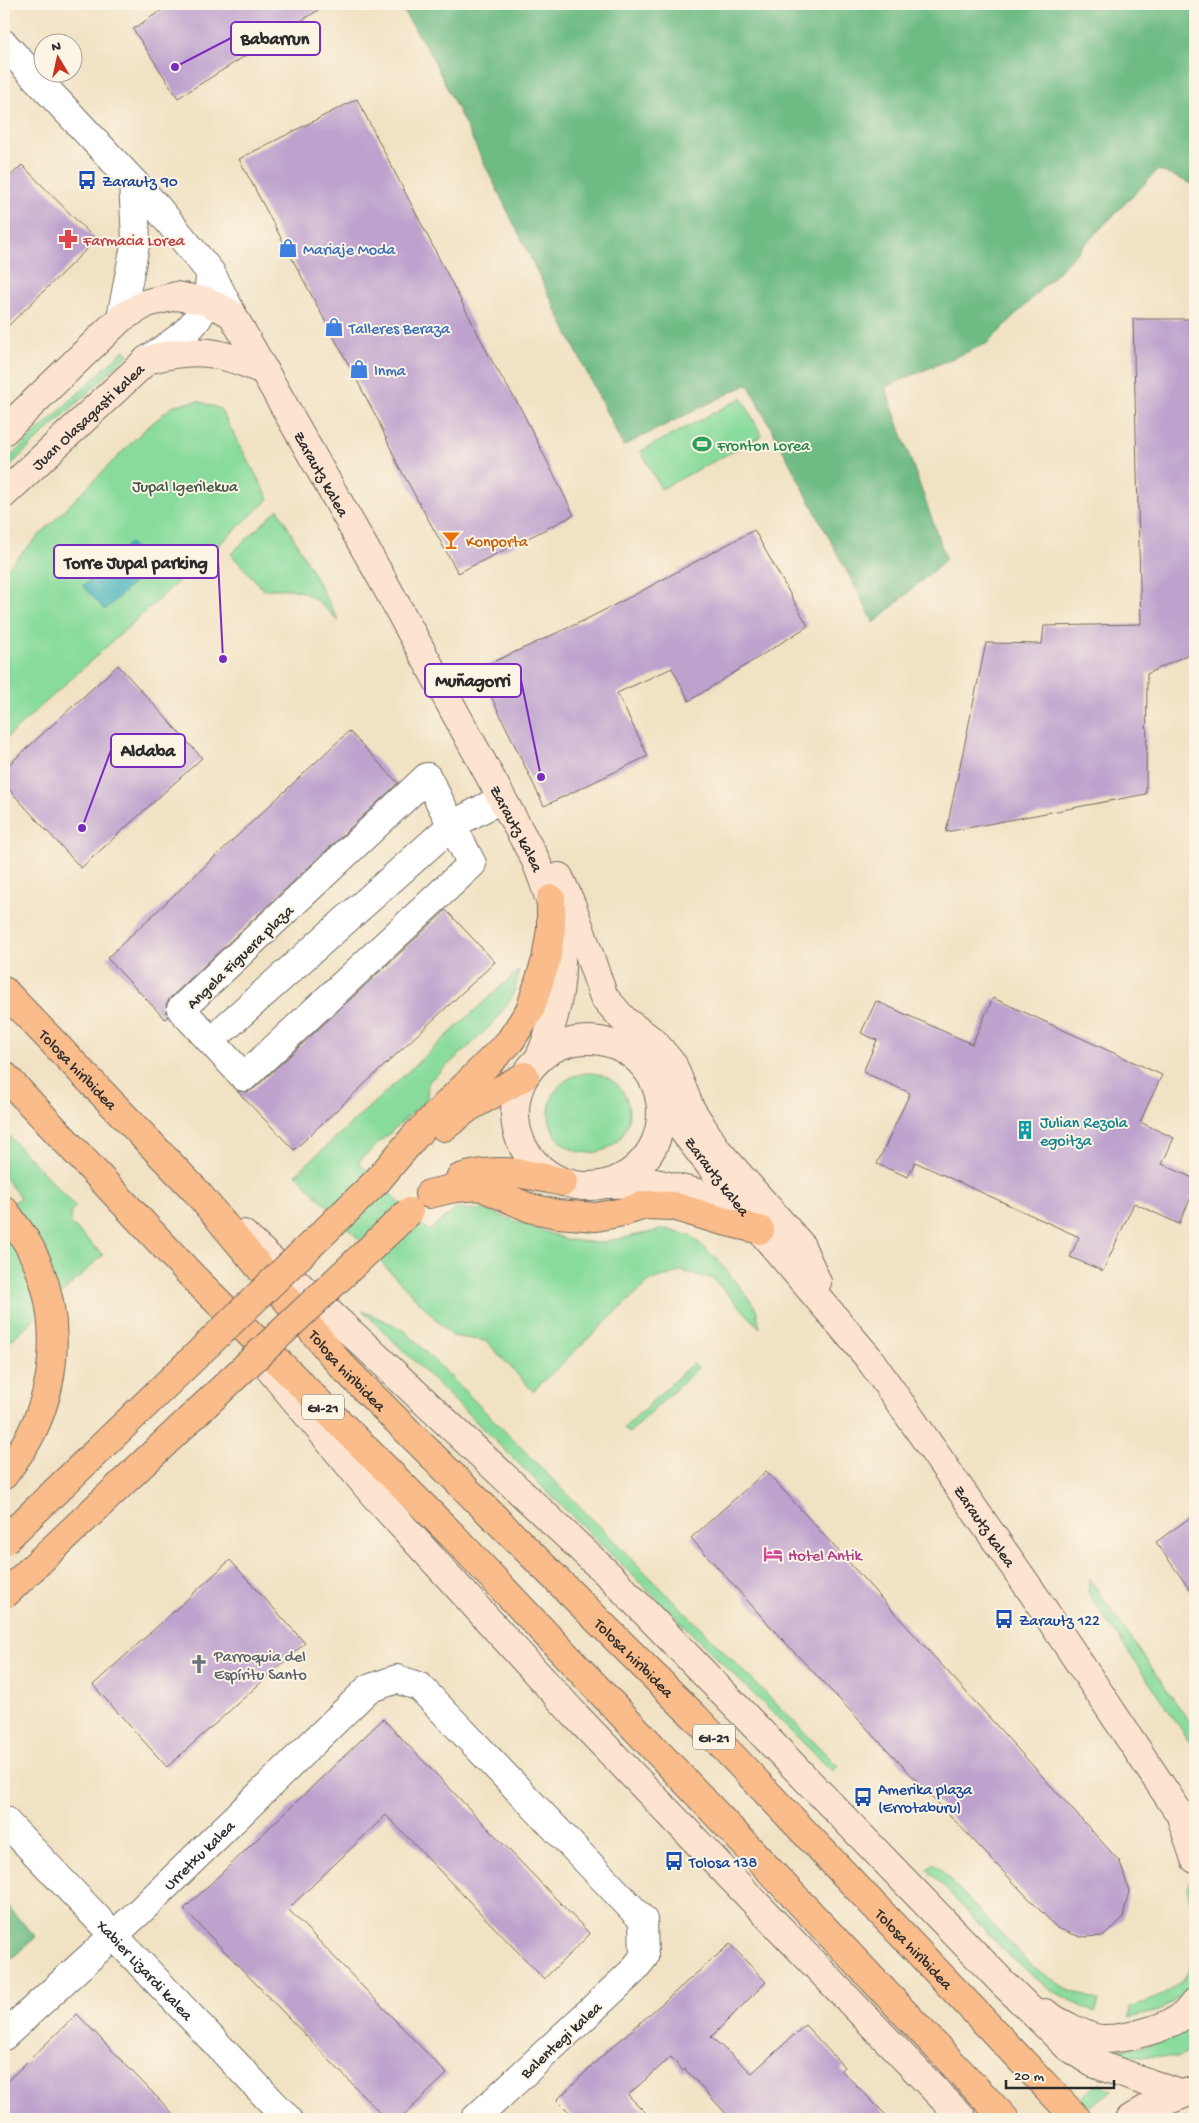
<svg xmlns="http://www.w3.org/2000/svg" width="1199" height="2123" viewBox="0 0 1199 2123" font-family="'Gochi Hand',sans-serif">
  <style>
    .green { fill: #88db9c; stroke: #5a8364 }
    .forest { fill: #6ebb84; stroke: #4c7358 }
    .water { fill: #42b1bb; stroke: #366e73 }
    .building { fill: #bea1cd }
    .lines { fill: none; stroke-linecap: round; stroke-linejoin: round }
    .street-casing { stroke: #706b61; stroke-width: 30 }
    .secondary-casing { stroke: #706b61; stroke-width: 30 }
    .primary-casing { stroke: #706b61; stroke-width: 30 }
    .highway-casing { stroke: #706b61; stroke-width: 30 }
    .street { stroke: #fff; stroke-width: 28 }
    .secondary { stroke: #fde4d0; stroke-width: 28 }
    .primary { stroke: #f9bc8a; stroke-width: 28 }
    .highway { stroke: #f9bc8a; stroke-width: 28 }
    .highway-bridge-casing { stroke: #706b61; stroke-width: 30; stroke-linecap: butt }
    .highway-bridge { stroke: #f9bc8a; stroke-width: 28 }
    .labels { text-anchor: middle; stroke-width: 4; stroke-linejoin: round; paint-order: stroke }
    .shield { fill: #fcf5e5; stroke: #6a6863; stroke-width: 1 }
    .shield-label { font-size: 15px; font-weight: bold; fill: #2b2b2b }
    .transit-label { font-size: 16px; fill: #164399; stroke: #fcf5e5; text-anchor: start }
    .health-label { font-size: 16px; fill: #be3a42; stroke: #fcf5e5; text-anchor: start }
    .shop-label { font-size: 16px; fill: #366cbe; stroke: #fcf5e5; text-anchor: start }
    .street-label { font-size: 16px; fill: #2b2b2b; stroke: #fcf5e5 }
    .leisure-label { font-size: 16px; fill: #27864d; stroke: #fcf5e5; text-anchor: start }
    .park-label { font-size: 16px; fill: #425747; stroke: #fcf5e5 }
    .food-label { font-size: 16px; fill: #c56008; stroke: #fcf5e5; text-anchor: start }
    .culture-label { font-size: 16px; fill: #0d838f; stroke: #fcf5e5; text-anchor: start }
    .hotel-label { font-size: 16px; fill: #b23c85; stroke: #fcf5e5; text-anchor: start }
    .worship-label { font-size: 16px; fill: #5b616d; stroke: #fcf5e5; text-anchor: start }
    .leader { fill: none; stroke: #7b2cbf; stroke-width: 2 }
    .callout-dot { fill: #7b2cbf; stroke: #fcf5e5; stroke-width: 2 }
    .callout { fill: #fcf5e5; stroke: #7b2cbf; stroke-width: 2 }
    .callout-label { font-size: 18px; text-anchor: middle; font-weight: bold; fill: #2b2b2b }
  </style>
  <rect width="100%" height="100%" fill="#fcf5e5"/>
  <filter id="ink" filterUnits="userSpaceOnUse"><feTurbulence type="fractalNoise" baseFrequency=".02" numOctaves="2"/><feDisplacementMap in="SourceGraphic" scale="10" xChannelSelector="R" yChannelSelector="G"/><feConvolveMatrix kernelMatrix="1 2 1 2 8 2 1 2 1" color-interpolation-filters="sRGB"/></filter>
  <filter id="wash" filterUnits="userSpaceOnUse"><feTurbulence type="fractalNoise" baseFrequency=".0096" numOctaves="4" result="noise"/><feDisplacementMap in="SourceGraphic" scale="20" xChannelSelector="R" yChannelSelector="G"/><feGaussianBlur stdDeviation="1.12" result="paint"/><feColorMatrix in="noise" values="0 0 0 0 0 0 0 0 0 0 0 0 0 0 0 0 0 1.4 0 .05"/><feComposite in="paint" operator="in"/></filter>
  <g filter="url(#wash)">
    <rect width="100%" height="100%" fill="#f1e2c4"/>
    <g class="green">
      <polygon points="124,350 129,354 4,471 4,463"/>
      <polygon points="742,398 762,436 661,489 641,451"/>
      <polygon points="198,401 220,409 269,499 4,740 4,571 143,431 174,405"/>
      <path d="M278,509L339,621C310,595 305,585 264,590L231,554Z"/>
      <path d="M519,970C517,978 516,989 512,996C496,1027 454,1059 428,1082L427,1099L358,1162L429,1231L456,1209L485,1210L568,1240L599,1243L665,1229L691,1236L719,1261L756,1308L760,1328L713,1279L682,1271L649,1281L533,1391L486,1341L452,1336L296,1174Z"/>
      <circle cx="589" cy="1113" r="40"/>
      <polygon points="4,1131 76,1207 71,1212 71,1224 103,1255 4,1347 4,1212 20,1197 4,1177"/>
      <polygon points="363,1311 403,1329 838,1766 832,1771"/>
      <polygon points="693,1363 698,1368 629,1433 624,1428"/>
      <polygon points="1089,1578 1195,1730 1195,1749 1088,1593"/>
      <polygon points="934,1863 1031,1965 1065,1988 1099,2001 1095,2013 1050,1990 1007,1954 927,1869"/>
      <polygon points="1191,1878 1195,1885 1195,1917 1187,1889"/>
      <path d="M1195,1942V1980L1182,1996L1158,2011L1130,2018V2007C1151,2000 1179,1992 1189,1970C1193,1962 1193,1951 1195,1942Z"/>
      <path d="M1195,2022V2048L1177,2057L1112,2055L1110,2049C1150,2046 1161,2046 1195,2022Z"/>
      <polygon points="1100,2084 1113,2090 1087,2108 1076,2119 1062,2115 1093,2087"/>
    </g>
    <g class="forest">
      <polygon points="399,4 1195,4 1195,185 1158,170 988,343 885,387 946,559 874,623 748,384 623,446 430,53"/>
      <polygon points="4,1903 36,1937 4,1965"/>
    </g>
    <polygon class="water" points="130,543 152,566 105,610 83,586"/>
    <g id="blocks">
      <g class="building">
        <polygon points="171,4 328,4 178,98 133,29"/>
        <polygon points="357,99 493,363 520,407 574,515 458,573 397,463 378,420 239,159"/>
        <polygon points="22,165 96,240 4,330 4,182"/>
        <polygon points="1133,319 1195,319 1195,651 1147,674 1146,794 946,832 986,643 1042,644 1044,626 1141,624"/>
        <polygon points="754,530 808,626 689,701 672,668 617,693 648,756 544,806 478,669 583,621 636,594"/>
        <polygon points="118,665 202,758 81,868 4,784 4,769"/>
        <polygon points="349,731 398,783 170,998 166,1005 168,1016 165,1019 107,958"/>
        <polygon points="446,910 495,962 294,1150 237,1091 247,1092 255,1088"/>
        <polygon points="993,998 1162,1075 1140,1122 1174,1138 1162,1164 1195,1179 1195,1188 1179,1224 1134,1203 1103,1271 1070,1257 1079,1237 915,1162 908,1177 877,1164 910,1093 863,1072 877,1040 861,1033 876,1001 972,1044"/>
        <polygon points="766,1471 1120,1862 1129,1891 1123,1918 1104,1936 1080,1937 1057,1928 780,1637 691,1538"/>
        <polygon points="1195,1514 1195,1597 1156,1542"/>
        <polygon points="230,1560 305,1643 167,1767 93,1685"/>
        <polygon points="383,1719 590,1934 544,1979 386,1815 288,1909 447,2074 400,2119 386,2119 184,1909"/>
        <polygon points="730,1944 766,1982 711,2037 752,2073 805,2025 844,2067 841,2070 890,2119 731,2119 685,2069 683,2071 671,2057 628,2095 652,2119 576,2119 557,2100 602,2056"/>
        <polygon points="77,2014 178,2119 4,2119 4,2084"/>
      </g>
    </g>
  </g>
  <g filter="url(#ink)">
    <use href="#blocks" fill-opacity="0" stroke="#706b61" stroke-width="1"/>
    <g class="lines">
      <g class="street-casing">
        <g id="street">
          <polyline points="4,44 156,206 211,273 232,314"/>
          <polyline points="121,318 136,240 133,182"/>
          <path d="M147,360C170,345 197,329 206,302C209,295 209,286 210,278"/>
          <polygon points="427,777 472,864 244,1077 181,1009"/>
          <polyline points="226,1027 452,825 501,799"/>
          <path id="s1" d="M4,1820L288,2119"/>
          <path id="s2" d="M4,2036L138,1913L368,1689L397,1679L420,1687L643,1920L644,1957L631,1973L475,2119"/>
        </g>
      </g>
      <g class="secondary-casing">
        <g id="secondary">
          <path id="s3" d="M4,431L121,318L147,303L176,296L206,301L232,314L381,577L535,859C566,936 572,982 539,1059"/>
          <path id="s4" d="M4,494L147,360C196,346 219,351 265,371"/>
          <polyline points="559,877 572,906 604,997 624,1020 654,1042 673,1065 690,1108 717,1150 800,1244 817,1282"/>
          <circle cx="588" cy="1113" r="73"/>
          <path id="s5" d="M659,1096L678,1124L760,1230L868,1357L1034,1595L1178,1811L1195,1833"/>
          <polyline points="610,1184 656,1183 698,1193 745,1221"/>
          <polyline points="243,1234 360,1341 612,1578 1001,1981 1068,2047 1093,2063 1180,2094"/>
          <polyline points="263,1361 374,1495 574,1714 963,2119"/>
          <polyline points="1181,1817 1195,1859"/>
          <path d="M1045,2013C1056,2021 1088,2038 1101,2039C1123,2040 1169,2028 1185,2014C1189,2010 1192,2006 1195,2002"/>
          <polyline points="1130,2119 1146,2109 1189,2092"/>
        </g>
      </g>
      <g class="primary-casing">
        <g id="primary">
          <path id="s6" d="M4,991L195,1190L341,1365L695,1717L1077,2119"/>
          <polyline points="4,1075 193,1277 453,1536 1005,2119"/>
        </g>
      </g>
      <g class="highway-casing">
        <g id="highway">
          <polyline points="444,1127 468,1108 525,1076"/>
          <path d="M460,1178C497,1166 526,1174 563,1182"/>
          <polyline points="377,1181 416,1135 510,1041 530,1010 546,960 551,929 551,899"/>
          <polyline points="429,1194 455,1188 480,1186 530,1208 557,1214 596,1217 623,1212 645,1205 673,1206 715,1219 760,1230"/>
          <path d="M4,1210C12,1221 21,1232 28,1244C60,1302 61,1374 31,1434C24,1448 13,1462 4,1475"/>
        </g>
      </g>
      <use href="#street" class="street"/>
      <use href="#secondary" class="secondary"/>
      <use href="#primary" class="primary"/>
      <use href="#highway" class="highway"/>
      <g class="highway-bridge-casing">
        <g id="highway-bridge">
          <polyline points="4,1541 377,1181"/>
          <polyline points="4,1595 409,1212"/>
        </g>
      </g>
      <use href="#highway-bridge" class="highway-bridge"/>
    </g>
  </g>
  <defs>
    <g id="bus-bare" transform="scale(1.5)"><path d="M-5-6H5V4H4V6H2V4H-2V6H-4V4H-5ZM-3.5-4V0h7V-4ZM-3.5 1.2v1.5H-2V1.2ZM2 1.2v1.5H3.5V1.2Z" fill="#1a4fb4" stroke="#fcf5e5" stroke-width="2.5" paint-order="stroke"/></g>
    <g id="pharmacy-bare" transform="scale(1.5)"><path d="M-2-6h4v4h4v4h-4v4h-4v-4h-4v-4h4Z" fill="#e0444e" stroke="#fcf5e5" stroke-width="2.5" paint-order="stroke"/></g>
    <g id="shop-bare" transform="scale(1.5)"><path d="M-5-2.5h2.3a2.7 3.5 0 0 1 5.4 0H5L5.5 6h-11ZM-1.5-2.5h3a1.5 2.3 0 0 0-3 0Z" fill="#3f7fe0" stroke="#fcf5e5" stroke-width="2.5" paint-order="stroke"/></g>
    <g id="stadium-bare" transform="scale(1.5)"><path d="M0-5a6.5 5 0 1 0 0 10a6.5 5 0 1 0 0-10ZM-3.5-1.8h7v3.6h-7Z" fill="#2e9e5b" stroke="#fcf5e5" stroke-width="2.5" paint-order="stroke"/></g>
    <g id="bar-bare" transform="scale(1.5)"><path d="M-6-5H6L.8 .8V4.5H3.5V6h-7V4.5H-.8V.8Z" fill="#e8710a" stroke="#fcf5e5" stroke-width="2.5" paint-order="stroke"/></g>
    <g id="building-bare" transform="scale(1.5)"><path d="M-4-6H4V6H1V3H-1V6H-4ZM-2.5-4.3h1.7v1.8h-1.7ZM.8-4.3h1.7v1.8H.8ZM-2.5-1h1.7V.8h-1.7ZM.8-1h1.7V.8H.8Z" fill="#0f9aa8" stroke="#fcf5e5" stroke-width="2.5" paint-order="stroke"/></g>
    <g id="hotel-bare" transform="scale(1.5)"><path d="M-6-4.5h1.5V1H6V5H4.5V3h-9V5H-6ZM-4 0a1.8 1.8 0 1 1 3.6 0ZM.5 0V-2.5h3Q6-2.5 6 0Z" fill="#d1479c" stroke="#fcf5e5" stroke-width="2.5" paint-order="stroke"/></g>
    <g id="church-bare" transform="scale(1.5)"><path d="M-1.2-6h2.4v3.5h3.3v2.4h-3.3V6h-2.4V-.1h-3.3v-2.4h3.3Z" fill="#6b7280" stroke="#fcf5e5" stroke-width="2.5" paint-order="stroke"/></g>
  </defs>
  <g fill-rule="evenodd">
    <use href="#bus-bare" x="87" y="180"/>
    <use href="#pharmacy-bare" x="68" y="239"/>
    <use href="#shop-bare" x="288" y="248"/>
    <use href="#shop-bare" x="334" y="327"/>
    <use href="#shop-bare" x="359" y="369"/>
    <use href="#stadium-bare" x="702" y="444"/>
    <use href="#bar-bare" x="451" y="540"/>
    <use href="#building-bare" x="1025" y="1130"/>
    <use href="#hotel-bare" x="773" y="1554"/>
    <use href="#bus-bare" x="1004" y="1619"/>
    <use href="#church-bare" x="199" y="1664"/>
    <use href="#bus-bare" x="863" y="1797"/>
    <use href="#bus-bare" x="674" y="1861"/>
  </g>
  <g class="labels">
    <g class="shield">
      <rect x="302" y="1394.5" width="42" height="25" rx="4"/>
      <rect x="693" y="1724.5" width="42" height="25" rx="4"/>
    </g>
    <g class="shield-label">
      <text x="323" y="1412">GI-21</text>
      <text x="714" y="1742">GI-21</text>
    </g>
    <g class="transit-label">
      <text x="102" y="186">Zarautz 90</text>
      <text x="1019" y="1625">Zarautz 122</text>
      <text x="878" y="1794">Amerika plaza<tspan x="878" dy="18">(Errotaburu)</tspan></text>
      <text x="689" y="1867">Tolosa 138</text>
    </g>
    <g class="health-label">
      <text x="83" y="245">Farmacia Lorea</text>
    </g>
    <g class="shop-label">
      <text x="303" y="254">Mariaje Moda</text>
      <text x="349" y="333">Talleres Beraza</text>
      <text x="374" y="375">Inma</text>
    </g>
    <g class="street-label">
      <text dy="6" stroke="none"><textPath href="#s4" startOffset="114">Juan Olasagasti kalea</textPath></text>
      <text dy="6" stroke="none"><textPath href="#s3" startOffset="465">Zarautz kalea</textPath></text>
      <text dy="6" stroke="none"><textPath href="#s3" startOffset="870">Zarautz kalea</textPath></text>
      <text transform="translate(239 956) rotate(-44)" y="6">Angela Figuera plaza</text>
      <text dy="6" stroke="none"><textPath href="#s6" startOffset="108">Tolosa hiribidea</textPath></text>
      <text dy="6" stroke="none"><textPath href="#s5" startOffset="99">Zarautz kalea</textPath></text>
      <text dy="6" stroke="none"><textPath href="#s6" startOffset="512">Tolosa hiribidea</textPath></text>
      <text dy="6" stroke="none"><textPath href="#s5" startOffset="540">Zarautz kalea</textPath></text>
      <text dy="6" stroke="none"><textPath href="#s6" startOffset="918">Tolosa hiribidea</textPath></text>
      <text dy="6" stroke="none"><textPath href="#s2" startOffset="266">Urretxu kalea</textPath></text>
      <text dy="6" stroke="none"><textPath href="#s6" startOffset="1322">Tolosa hiribidea</textPath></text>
      <text dy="6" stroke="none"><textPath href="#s1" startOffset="206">Xabier Lizardi kalea</textPath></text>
      <text transform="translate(560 2039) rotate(-43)" y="6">Balentegi kalea</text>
    </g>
    <g class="leisure-label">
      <text x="717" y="450">Fronton Lorea</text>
    </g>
    <g class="park-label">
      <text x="185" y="491">Jupal Igerilekua</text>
    </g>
    <g class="food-label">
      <text x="466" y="546">Konporta</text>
    </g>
    <g class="culture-label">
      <text x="1040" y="1127">Julian Rezola<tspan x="1040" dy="18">egoitza</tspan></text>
    </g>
    <g class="hotel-label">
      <text x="788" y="1560">Hotel Antik</text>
    </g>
    <g class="worship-label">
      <text x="214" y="1661">Parroquia del<tspan x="214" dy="18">Espíritu Santo</tspan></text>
    </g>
  </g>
  <path class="leader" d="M175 67L231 38M223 659L218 561M541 777L521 680M82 828L111 750"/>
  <g class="callout-dot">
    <circle cx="175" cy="67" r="5"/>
    <circle cx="223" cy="659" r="5"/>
    <circle cx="541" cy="777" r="5"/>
    <circle cx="82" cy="828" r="5"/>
  </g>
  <g class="callout">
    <rect x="231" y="22" width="89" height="33" rx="5"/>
    <rect x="54" y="545" width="164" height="33" rx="5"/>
    <rect x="425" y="664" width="96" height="33" rx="5"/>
    <rect x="111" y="734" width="74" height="33" rx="5"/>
  </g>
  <g class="callout-label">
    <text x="275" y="44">Babarrun</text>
    <text x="136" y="568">Torre Jupal parking</text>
    <text x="473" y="686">Muñagorri</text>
    <text x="148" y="756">Aldaba</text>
  </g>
  <rect width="1199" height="2123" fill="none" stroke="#fcf5e5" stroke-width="20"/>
  <g transform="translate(58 58) rotate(351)"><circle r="24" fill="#fcf5e5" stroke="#a8a49b"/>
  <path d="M0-4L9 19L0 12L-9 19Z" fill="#c8321e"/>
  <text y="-8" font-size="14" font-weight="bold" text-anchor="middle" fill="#2b2b2b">N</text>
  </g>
  <path d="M1006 2080v8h108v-8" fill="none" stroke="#2b2b2b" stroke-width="2.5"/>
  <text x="1014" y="2080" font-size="15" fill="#2b2b2b" stroke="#fcf5e5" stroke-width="4" paint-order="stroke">20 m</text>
</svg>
